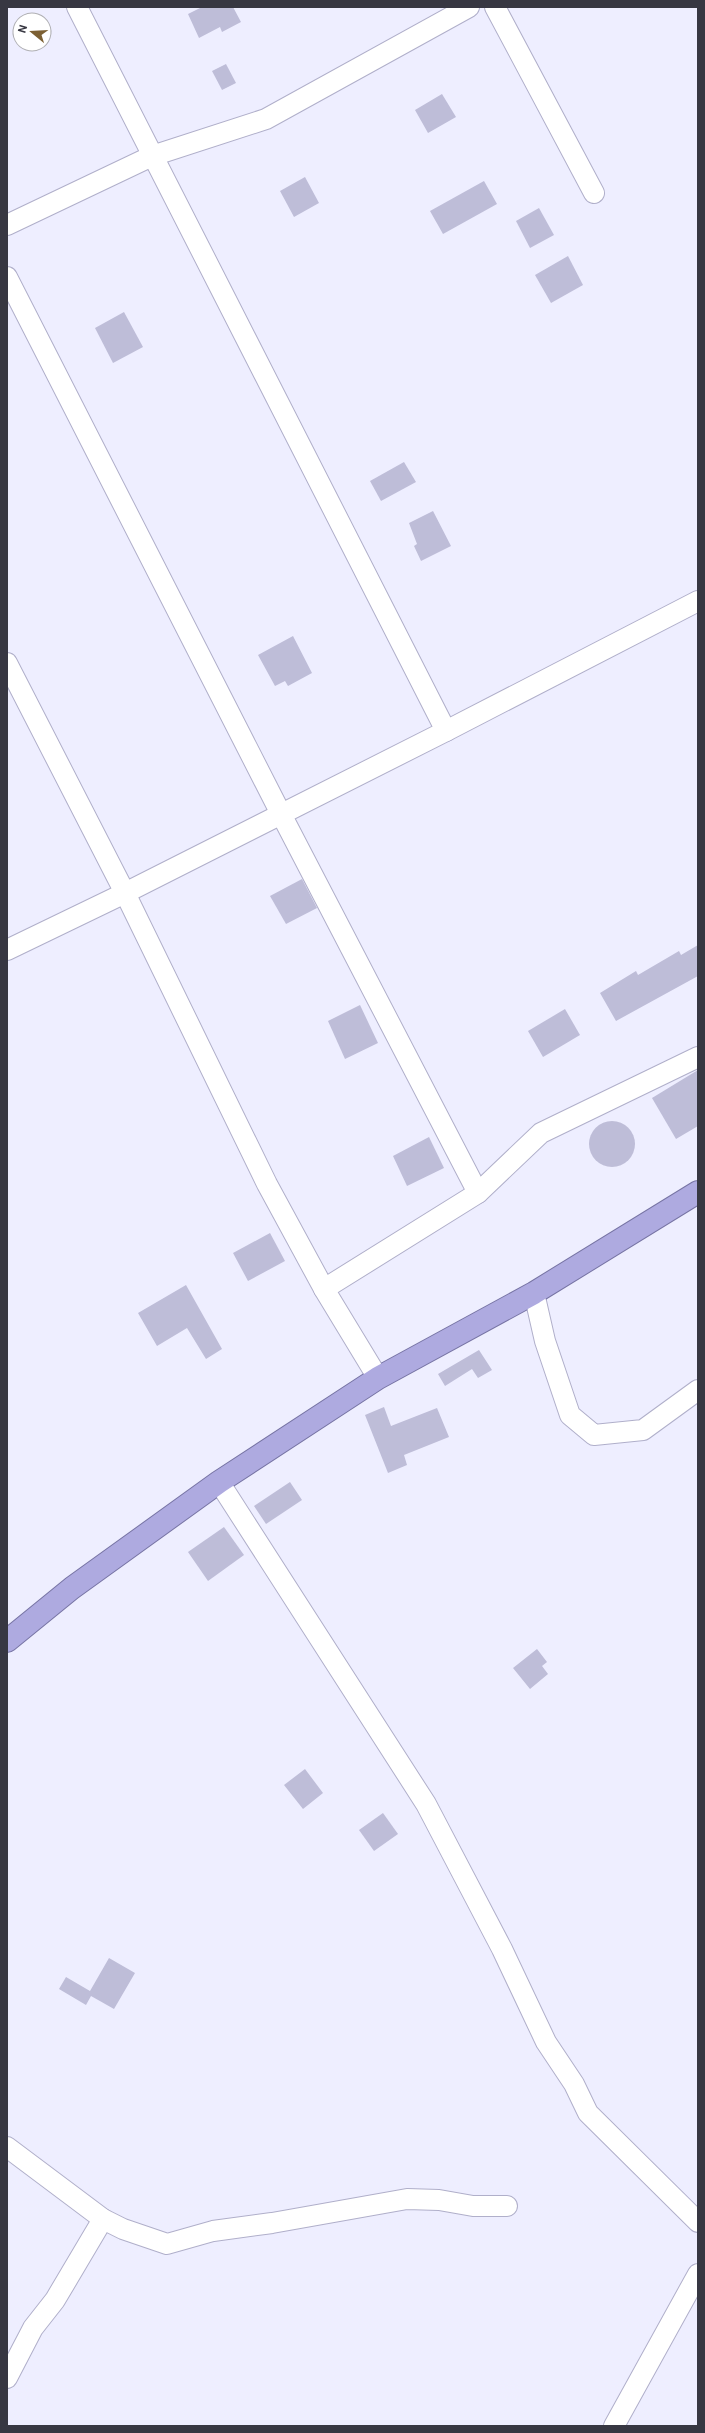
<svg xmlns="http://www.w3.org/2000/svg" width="705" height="2433" viewBox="0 0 705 2433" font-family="Roboto,sans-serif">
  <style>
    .building { fill: #bebdd8 }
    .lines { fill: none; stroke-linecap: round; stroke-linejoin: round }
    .minor-casing { stroke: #b0afca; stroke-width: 22 }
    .trunk-casing { stroke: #7774a4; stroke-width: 24 }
    .minor { stroke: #fff; stroke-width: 20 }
    .trunk { stroke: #aeaae0; stroke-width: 22 }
  </style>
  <rect width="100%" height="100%" fill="#eef"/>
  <g class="building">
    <polygon points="202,7 233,7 241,22 222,32 220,27 199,38 188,14"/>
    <polygon points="226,64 236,83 222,90 212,71"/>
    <polygon points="442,94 456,117 428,133 415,110"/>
    <polygon points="305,177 319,203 294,217 280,191"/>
    <polygon points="484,181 497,204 443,234 430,211"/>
    <polygon points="539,208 554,235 530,248 516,221"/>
    <polygon points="568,256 583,285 551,303 535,275"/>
    <polygon points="124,312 143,347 113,363 95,328"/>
    <polygon points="404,462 416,482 381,501 370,481"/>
    <polygon points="433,511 451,546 421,561 414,546 417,544 409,523"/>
    <polygon points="293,636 312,673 288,686 285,681 275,686 258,655"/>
    <polygon points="302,879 317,908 286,924 270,896"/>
    <polygon points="698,945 698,976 616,1021 600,993 636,971 638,975 679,951 681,955"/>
    <polygon points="360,1005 378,1043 345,1059 328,1021"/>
    <polygon points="565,1009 580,1035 543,1057 528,1031"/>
    <polygon points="698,1070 698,1126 676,1139 652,1098"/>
    <circle cx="612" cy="1144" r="23"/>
    <polygon points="429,1137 444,1168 407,1186 393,1156"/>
    <polygon points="270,1233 285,1261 248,1281 233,1253"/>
    <polygon points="186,1285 222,1349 206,1359 187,1328 157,1346 138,1313"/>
    <polygon points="479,1350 492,1370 478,1378 472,1369 445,1386 438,1374"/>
    <polygon points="384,1407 391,1426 437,1408 449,1437 404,1455 407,1465 388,1473 365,1415"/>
    <polygon points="290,1482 302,1500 266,1524 254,1506"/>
    <polygon points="224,1527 244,1555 208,1581 188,1552"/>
    <polygon points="537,1649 547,1662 542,1666 548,1674 530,1689 513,1668"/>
    <polygon points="305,1769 323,1793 303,1809 284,1785"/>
    <polygon points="383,1813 398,1834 374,1851 359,1830"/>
    <polygon points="109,1958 135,1973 114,2009 91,1996 86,2005 59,1989 66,1977 90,1991"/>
  </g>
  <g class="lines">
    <g class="minor-casing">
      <g id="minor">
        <polyline points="495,7 594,193"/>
        <polyline points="7,225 152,156 266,119 469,7"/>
        <polyline points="7,277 281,814 478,1193"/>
        <polyline points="7,663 125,893 267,1184 324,1289 378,1378"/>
        <polyline points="446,731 698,601"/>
        <polyline points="7,950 125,893 446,731 77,7"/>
        <polyline points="324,1289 478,1193 541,1133 698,1057"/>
        <polyline points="534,1293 545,1341 570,1415 594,1435 643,1430 698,1390"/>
        <polyline points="219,1482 426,1804 502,1949 546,2042 574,2084 588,2113 698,2222"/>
        <polyline points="7,2147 103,2219 123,2229 167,2244 213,2231 272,2223 407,2199 439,2200 473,2206 507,2206"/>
        <polyline points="7,2378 33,2328 55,2300 103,2219"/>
        <polyline points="614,2426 698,2274"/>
      </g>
    </g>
    <g class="trunk-casing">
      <polyline id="trunk" points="7,1641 72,1588 219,1482 378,1378 534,1293 698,1192"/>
    </g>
    <use href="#minor" class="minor"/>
    <use href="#trunk" class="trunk"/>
  </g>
  <rect width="705" height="2433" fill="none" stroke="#373742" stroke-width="16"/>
  <g transform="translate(32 32) rotate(288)"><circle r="19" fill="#ffffff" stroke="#afafb3"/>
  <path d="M0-3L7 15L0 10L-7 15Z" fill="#7c6033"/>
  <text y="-6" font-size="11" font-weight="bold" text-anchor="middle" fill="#373742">N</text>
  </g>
</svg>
